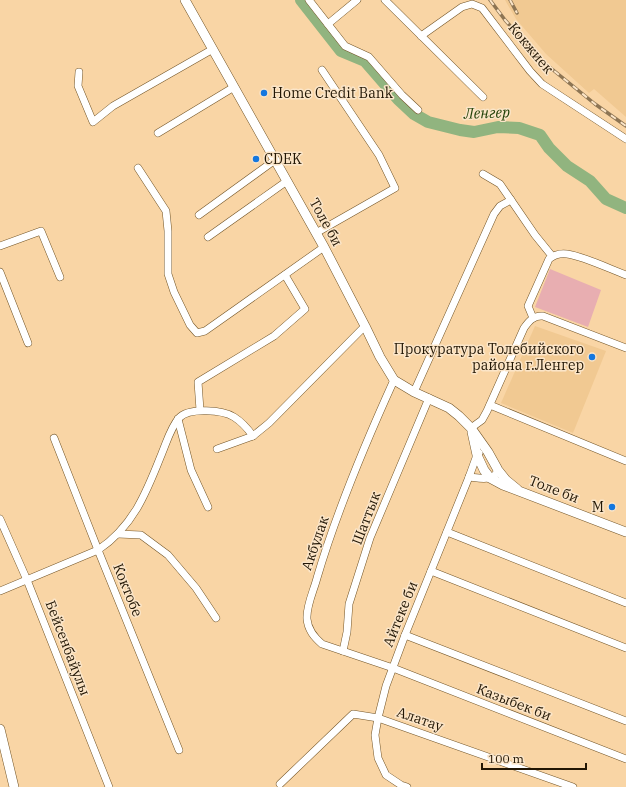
<svg xmlns="http://www.w3.org/2000/svg" width="626" height="787" viewBox="0 0 626 787" font-family="'IBM Plex Serif',serif">
  <style>
    .built { fill: #f1c992 }
    .green { fill: #e8aeb1 }
    .lines { fill: none; stroke-linecap: round; stroke-linejoin: round }
    .river { stroke: #91b47f; stroke-width: 12 }
    .minor-casing { stroke: #735527; stroke-width: 8 }
    .major-casing { stroke: #735527; stroke-width: 10 }
    .minor { stroke: #fff; stroke-width: 7 }
    .major { stroke: #fff; stroke-width: 9 }
    .rail-casing { stroke: #8d7554; stroke-width: 3.5 }
    .rail { stroke: #fbe5c8; stroke-width: 2; stroke-dasharray: 6; stroke-linecap: butt }
    .poi-dot { fill: #1477df; stroke: #fbe5c8; stroke-width: 1.5 }
    .labels { text-anchor: middle; stroke-width: 3; stroke-linejoin: round; paint-order: stroke }
    .street-label { font-size: 14px; fill: #221604; stroke: #fbe5c8 }
    .poi-label { font-size: 14px; fill: #221604; stroke: #fbe5c8; text-anchor: start }
    .water-label { font-size: 15px; font-style: italic; fill: #1f3f05; stroke: #fbe5c8 }
  </style>
  <rect width="100%" height="100%" fill="#f9d5a5"/>
  <g class="built">
    <polygon points="505,0 626,0 626,117 594,89 589,93 546,54 516,19"/>
    <polygon points="535,326 606,351 573,433 501,403"/>
  </g>
  <polygon class="green" points="550,269 601,290 588,327 535,307"/>
  <g class="lines">
    <polyline class="river" points="301,0 341,51 365,61 398,99 414,114 428,122 460,130 474,132 498,127 519,128 540,135 549,148 567,166 590,181 606,199 626,208"/>
    <g class="minor-casing">
      <g id="minor">
        <polyline points="309,0 345,46 369,57 402,95 418,110"/>
        <polyline points="385,0 483,97"/>
        <polyline points="328,24 357,0"/>
        <polyline points="421,36 462,7 472,4 482,8 530,71 542,84 626,139"/>
        <polyline points="79,72 78,86 93,122 113,106 213,49"/>
        <polyline points="158,133 234,87"/>
        <polyline points="138,168 166,211 168,231 168,274 174,292 190,325 197,333 205,331 324,247"/>
        <polyline points="483,174 500,184 535,235 552,256"/>
        <polyline points="199,215 275,160"/>
        <polyline points="316,233 395,188 379,155 322,70"/>
        <polyline points="208,237 287,181"/>
        <polyline points="0,246 41,231 60,277"/>
        <polyline points="0,272 28,343"/>
        <path d="M533,318L528,306L549,259C554,255 560,253 567,254C583,256 610,269 626,275"/>
        <path d="M394,380C365,444 337,510 317,578C314,590 306,606 307,619C308,630 314,637 322,644L393,668L626,759"/>
        <polyline points="414,392 494,214 500,206 511,200"/>
        <polyline points="490,405 626,461"/>
        <polyline points="200,410 198,382 274,336 305,309 285,275"/>
        <polyline points="178,419 191,470 208,507"/>
        <path d="M471,428L482,420L487,411L524,328C529,321 534,315 543,316L626,348"/>
        <polyline points="54,438 98,550 179,750"/>
        <polyline points="217,449 253,436 269,423 365,326"/>
        <path d="M469,477C479,478 494,482 498,470"/>
        <polyline points="0,519 27,580 109,787"/>
        <polyline points="447,532 626,603"/>
        <polyline points="118,534 141,535 168,555 196,588 216,618"/>
        <polyline points="431,571 626,648"/>
        <path d="M0,591L98,550C134,526 147,491 162,453C167,441 171,427 179,418C189,407 223,410 234,417C242,422 248,429 253,436"/>
        <polyline points="405,635 626,721"/>
        <polyline points="343,651 347,632 349,604 370,538 429,398"/>
        <polyline points="280,784 353,714 378,718 573,787"/>
        <polyline points="407,787 401,785 386,775 378,758 375,735 378,718 386,686 405,635 469,477 477,455 479,453"/>
      </g>
    </g>
    <g class="major-casing">
      <g id="major">
        <polyline points="185,0 324,247 365,326 380,357 394,380 414,392 449,408 459,416 471,428 488,452 498,470 506,480 517,489"/>
        <polyline points="472,432 477,455 484,470 490,478 503,485 626,532"/>
        <polyline points="0,729 14,787"/>
      </g>
    </g>
    <use href="#minor" class="minor"/>
    <use href="#major" class="major"/>
    <g class="rail-casing">
      <g id="rail">
        <polyline points="490,0 505,20 542,61 595,104 626,126"/>
        <polyline points="510,0 517,13"/>
      </g>
    </g>
    <use href="#rail" class="rail"/>
  </g>
  <g class="poi-dot">
    <circle cx="264" cy="93" r="4"/>
    <circle cx="256" cy="159" r="4"/>
    <circle cx="592" cy="357" r="4"/>
    <circle cx="612" cy="507" r="4"/>
  </g>
  <g class="labels">
    <g class="street-label">
      <text transform="translate(531 48) rotate(50)" y="5">Кокжиек</text>
      <text transform="translate(326 222) rotate(61)" y="5">Толе би</text>
      <text transform="translate(554 489) rotate(21)" y="5">Толе би</text>
      <text transform="translate(366 518) rotate(-69)" y="5">Шаттык</text>
      <text transform="translate(315 543) rotate(-71)" y="5">Акбулак</text>
      <text transform="translate(128 590) rotate(68)" y="5">Коктобе</text>
      <text transform="translate(400 614) rotate(-68)" y="5">Айтеке би</text>
      <text transform="translate(68 648) rotate(69)" y="5">Бейсенбайулы</text>
      <text transform="translate(514 702) rotate(21)" y="5">Казыбек би</text>
      <text transform="translate(420 719) rotate(19)" y="5">Алатау</text>
    </g>
    <g class="poi-label">
      <text x="272" y="98">Home Credit Bank</text>
      <text x="264" y="164">CDEK</text>
      <text x="584" y="354" text-anchor="end">Прокуратура Толебийского<tspan x="584" dy="16">района г.Ленгер</tspan></text>
      <text x="604" y="512" text-anchor="end">M</text>
    </g>
    <g class="water-label">
      <text transform="translate(487 113) rotate(-2)" y="5">Ленгер</text>
    </g>
  </g>
  <path d="M482 763v6h104v-6" fill="none" stroke="#221604" stroke-width="2"/>
  <text x="488" y="763" font-size="12" fill="#221604" stroke="#fbe5c8" stroke-width="3" paint-order="stroke">100 m</text>
</svg>
